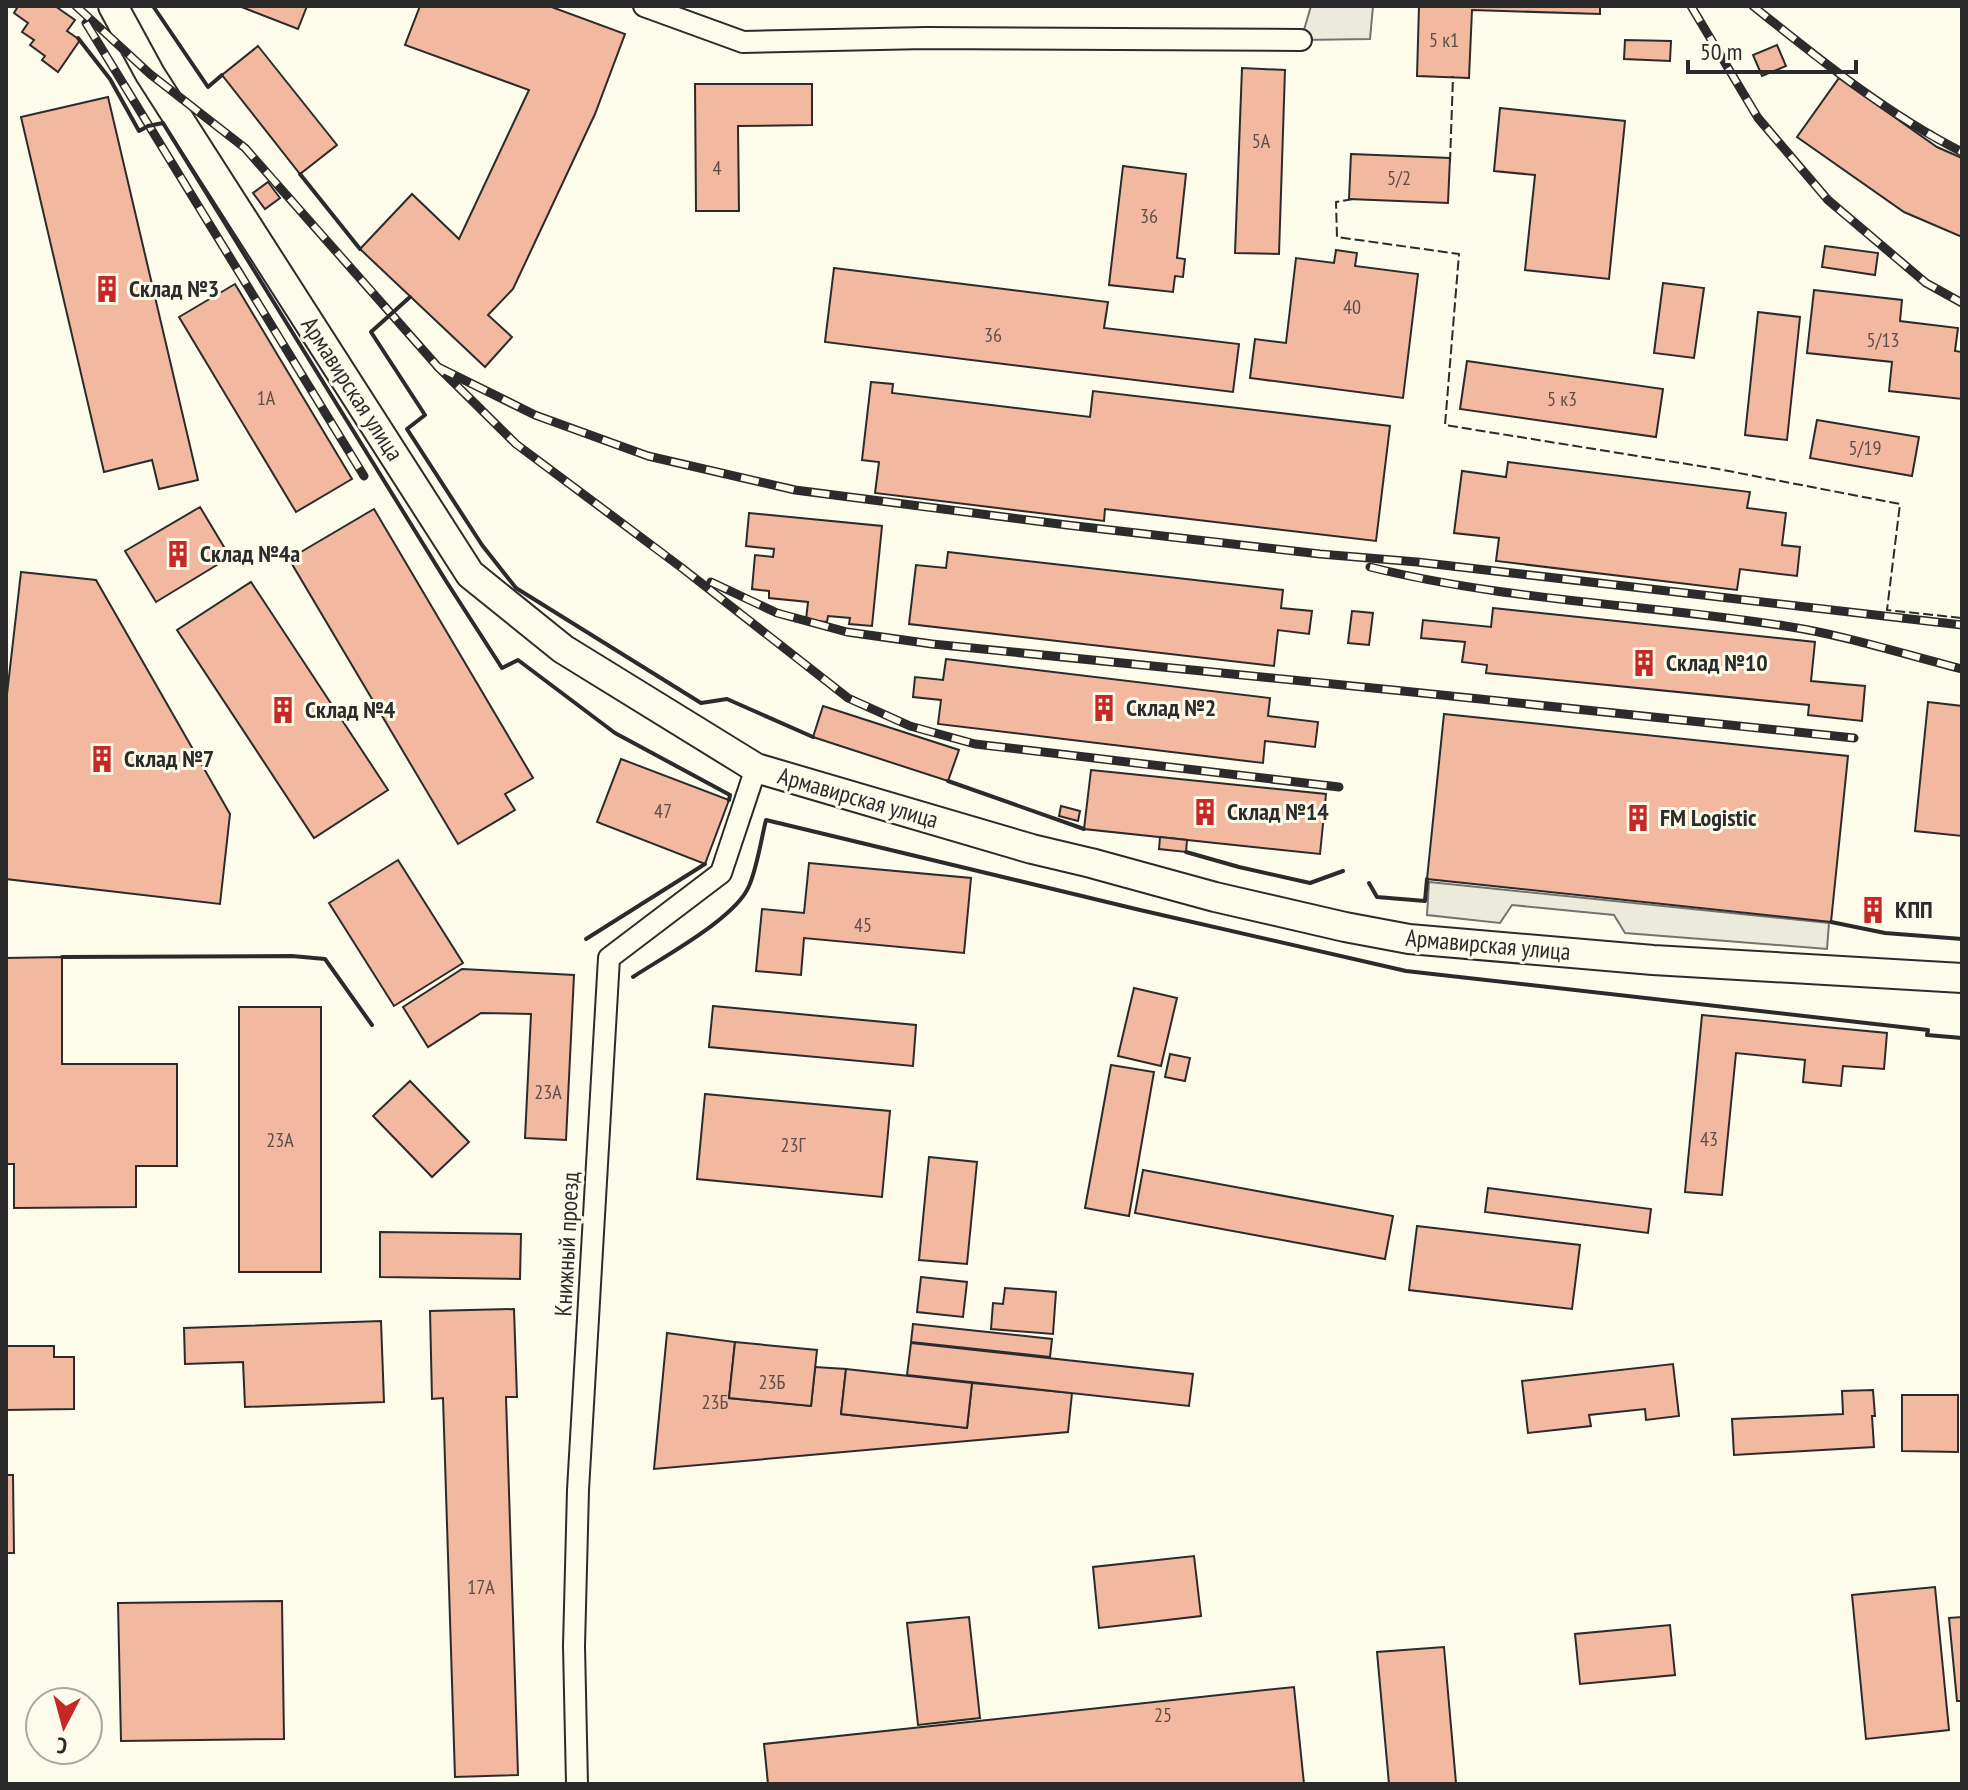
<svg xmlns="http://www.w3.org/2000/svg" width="1968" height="1790" viewBox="0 0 1968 1790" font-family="'PT Sans Narrow',sans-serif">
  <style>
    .parking { fill: #eceadb; stroke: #74746e; stroke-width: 2 }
    .building { fill: #f2b8a0; stroke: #2b2b2b; stroke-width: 2 }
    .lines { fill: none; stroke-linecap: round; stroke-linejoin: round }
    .street-casing { stroke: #2b2b2b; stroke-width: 24 }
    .secondary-casing { stroke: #2b2b2b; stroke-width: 32 }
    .street { stroke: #fdfbea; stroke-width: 20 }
    .secondary { stroke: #fdfbea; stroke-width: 28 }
    .rail-casing { stroke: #2b2b2b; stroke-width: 9 }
    .rail { stroke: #fdfbea; stroke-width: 6; stroke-dasharray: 18; stroke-linecap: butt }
    .fence { stroke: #2b2b2b; stroke-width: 2; stroke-dasharray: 10 4; stroke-linecap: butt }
    .wall { stroke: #2b2b2b; stroke-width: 4 }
    .labels { text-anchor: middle; stroke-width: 6; stroke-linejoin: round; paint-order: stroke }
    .number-label { font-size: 20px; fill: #5d4e48 }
    .poi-label { font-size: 24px; font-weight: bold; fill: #2b2b2b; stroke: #fdfbea; text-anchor: start }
    .street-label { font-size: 24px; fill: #2b2b2b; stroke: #fdfbea }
  </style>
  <rect width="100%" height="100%" fill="#fdfbea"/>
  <g class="parking">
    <polygon points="1311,6 1373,6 1370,39 1301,40"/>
    <polygon points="1429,882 1829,923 1827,949 1625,933 1614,915 1512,905 1500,923 1427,915"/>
  </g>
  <g class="building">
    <polygon points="14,6 55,6 75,20 67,31 80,40 58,72 42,60 45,56 30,45 34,40 22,32 28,23 14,13 17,8"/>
    <polygon points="239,6 307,6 298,29"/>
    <polygon points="420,6 549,6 625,34 595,114 513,289 488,315 512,337 485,367 360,249 412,194 459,239 529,90 405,45"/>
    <polygon points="1419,6 1600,6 1600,14 1472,10 1469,78 1417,76"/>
    <polygon points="1625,40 1671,41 1670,61 1624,59"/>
    <polygon points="1777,45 1786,66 1762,76 1753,55"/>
    <polygon points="258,46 337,145 300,174 222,75"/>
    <polygon points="1242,68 1285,70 1279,254 1235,253"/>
    <polygon points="1839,78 1937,147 1962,158 1962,237 1904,212 1797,137"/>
    <polygon points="695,84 812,84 812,125 738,126 739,211 696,211"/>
    <polygon points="108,97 198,480 159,489 152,460 104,472 21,117"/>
    <polygon points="1500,108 1625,121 1609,279 1525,270 1535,175 1494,171"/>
    <polygon points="1351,154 1450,158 1448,203 1349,199"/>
    <polygon points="1123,166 1186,174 1177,258 1185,259 1183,277 1175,276 1173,292 1109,285"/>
    <polygon points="268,182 280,198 265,209 253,193"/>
    <polygon points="1825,246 1878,253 1875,275 1822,267"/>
    <polygon points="1336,250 1357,253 1355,266 1418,274 1403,398 1250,378 1255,339 1286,343 1296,258 1334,263"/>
    <polygon points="834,268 1108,302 1104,328 1239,344 1233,392 825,342"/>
    <polygon points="1663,283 1704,288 1694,358 1654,353"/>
    <polygon points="235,284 352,479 296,512 179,317"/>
    <polygon points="1814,290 1902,300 1900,321 1958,328 1955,351 1962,352 1962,399 1889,391 1892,362 1807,353"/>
    <polygon points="1758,312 1800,317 1787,440 1745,435"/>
    <polygon points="1467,361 1663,389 1656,437 1460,409"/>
    <polygon points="871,382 893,384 892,393 1090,417 1093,391 1390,426 1376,541 1105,509 1104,521 875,493 879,462 862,460"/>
    <polygon points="1817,420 1919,437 1912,476 1810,458"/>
    <polygon points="1508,462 1750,492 1747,508 1786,513 1782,545 1800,547 1797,576 1740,569 1737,590 1496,561 1499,538 1454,533 1462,471 1506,477"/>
    <polygon points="200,507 230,557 156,602 125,551"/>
    <polygon points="374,509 533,778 505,794 515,810 458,844 289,559"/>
    <polygon points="749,513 882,526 872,626 849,624 850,618 828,616 827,622 806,620 808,602 769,598 769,591 752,589 755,555 773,557 774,549 746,546"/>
    <polygon points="948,552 1283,590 1281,608 1312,611 1309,634 1278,630 1274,666 909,624 916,565 946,568"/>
    <polygon points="21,572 96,580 230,814 220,904 6,879 6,703"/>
    <polygon points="251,582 388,790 314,838 177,630"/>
    <polygon points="1493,608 1815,642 1811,681 1865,686 1862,721 1808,715 1809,705 1486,673 1487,665 1462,662 1465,642 1421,638 1423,620 1491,627"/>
    <polygon points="1352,611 1373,613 1369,645 1348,643"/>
    <polygon points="946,659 1270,698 1268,716 1318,722 1315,747 1265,741 1263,763 938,724 941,700 913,697 915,677 943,680"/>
    <polygon points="1928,702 1962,706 1962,836 1915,831"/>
    <polygon points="823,706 959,750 948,781 813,737"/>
    <polygon points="1444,714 1848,756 1831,922 1427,879"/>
    <polygon points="621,759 729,800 705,864 597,822"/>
    <polygon points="1091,770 1326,794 1320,854 1084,829"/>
    <polygon points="1061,806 1080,811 1078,821 1059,816"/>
    <polygon points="1160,837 1187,840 1186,852 1159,849"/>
    <polygon points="398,860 463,963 394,1006 329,903"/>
    <polygon points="809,863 971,878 964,953 804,938 801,975 756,971 762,909 804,913"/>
    <polygon points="62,957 62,1064 177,1064 177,1166 136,1166 136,1207 14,1208 14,1164 6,1164 6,958"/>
    <polygon points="462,969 574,975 566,1140 525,1138 531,1014 481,1013 428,1047 403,1007"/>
    <polygon points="1134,988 1177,998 1161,1066 1118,1056"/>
    <polygon points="713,1006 916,1025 913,1066 709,1047"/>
    <rect x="239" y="1007" width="82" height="265"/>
    <polygon points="1702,1015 1887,1033 1884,1069 1843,1066 1841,1086 1803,1082 1805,1060 1736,1053 1722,1195 1685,1192"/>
    <polygon points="1170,1054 1190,1058 1185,1081 1165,1077"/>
    <polygon points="1111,1065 1154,1072 1129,1216 1085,1208"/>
    <polygon points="410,1081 469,1142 432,1177 373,1116"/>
    <polygon points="705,1094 890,1111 882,1197 697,1179"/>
    <polygon points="929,1157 977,1162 967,1264 919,1260"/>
    <polygon points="1143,1170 1393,1216 1385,1259 1135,1213"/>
    <polygon points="1488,1188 1651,1209 1648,1233 1485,1212"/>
    <polygon points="1417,1226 1580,1245 1572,1309 1409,1290"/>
    <polygon points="380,1232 521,1234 520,1279 380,1277"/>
    <polygon points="921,1277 967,1282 963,1317 917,1312"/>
    <polygon points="1005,1288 1056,1292 1053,1334 991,1329 993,1303 1003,1304"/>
    <polygon points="514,1309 517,1397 506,1397 518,1775 455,1777 443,1398 432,1399 430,1311"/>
    <polygon points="381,1321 384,1402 245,1407 243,1362 185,1364 184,1328"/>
    <polygon points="913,1324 1052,1339 1050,1357 911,1342"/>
    <polygon points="667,1333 735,1342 729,1398 811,1406 815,1367 846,1369 841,1414 967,1428 972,1383 1072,1393 1068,1432 654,1469"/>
    <polygon points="735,1342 817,1350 811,1406 729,1398"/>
    <polygon points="911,1343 1193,1374 1189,1406 907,1375"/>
    <polygon points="6,1346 54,1346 54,1357 74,1357 74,1409 6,1410"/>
    <polygon points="1673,1364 1679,1416 1646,1420 1645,1409 1589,1415 1591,1426 1528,1433 1522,1381"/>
    <polygon points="846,1369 972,1383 967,1428 841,1414"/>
    <polygon points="1873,1390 1875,1416 1872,1416 1874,1447 1734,1455 1732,1419 1843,1414 1842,1391"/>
    <polygon points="1902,1395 1958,1395 1958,1452 1902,1451"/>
    <polygon points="6,1475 13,1475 14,1553 6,1553"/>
    <polygon points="1194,1556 1201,1616 1099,1628 1093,1567"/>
    <polygon points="1935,1587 1949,1730 1866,1739 1852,1595"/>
    <polygon points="282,1601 284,1739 121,1741 118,1603"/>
    <polygon points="969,1617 980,1718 918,1725 907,1623"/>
    <polygon points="1962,1617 1962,1701 1957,1701 1949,1618"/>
    <polygon points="1670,1625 1675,1675 1580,1684 1575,1634"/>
    <polygon points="1444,1647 1456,1783 1389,1784 1377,1652"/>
    <polygon points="1294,1687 1304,1784 768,1784 764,1744"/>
  </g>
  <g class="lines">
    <g class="street-casing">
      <g id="street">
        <polyline points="644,6 743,42 926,38 1301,40"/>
        <polyline points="577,1784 574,1646 578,1490 609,958 721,873 756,768"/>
      </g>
    </g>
    <g class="secondary-casing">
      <polyline id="secondary" points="113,6 150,74 470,574 563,649 756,768 1032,849 1091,863 1215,897 1345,927 1409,939 1653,960 1962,978"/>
    </g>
    <use href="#street" class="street"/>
    <use href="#secondary" class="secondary"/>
    <g class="rail-casing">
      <g id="rail">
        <polyline points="76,6 150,74 245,148 438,367 516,444 682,568 848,698 910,726 975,744 1339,787"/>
        <polyline points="1691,6 1758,118 1828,200 1926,283 1962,303"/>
        <path d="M1753,6C1819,59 1887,114 1962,152"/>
        <polyline points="86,23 364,476"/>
        <polyline points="438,367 535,415 648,456 795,490 1067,525 1320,554 1417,562 1962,625"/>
        <path d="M1370,567C1506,601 1647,604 1785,626C1845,635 1903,654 1962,669"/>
        <polyline points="711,582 777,613 847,632 932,644 1393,690 1854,738"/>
      </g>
    </g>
    <use href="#rail" class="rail"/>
    <g class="fence">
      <polyline points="1450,162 1453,77 1451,77"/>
      <polyline points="1353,199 1336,202 1337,237 1459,254 1445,425 1718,469 1900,504 1887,610 1962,618"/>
    </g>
    <g class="wall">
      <polyline points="153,6 208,87 222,75"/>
      <polyline points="78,38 110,79 139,131 148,126 163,123 446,581 502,668 518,660 615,733 730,795 729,800"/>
      <polyline points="300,174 360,249"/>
      <polyline points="410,297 371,332 425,415 407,429 482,545 516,588 701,703 727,699 813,737"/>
      <polyline points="948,781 1084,829"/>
      <polyline points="1186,852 1239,867 1310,883 1343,871"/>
      <polyline points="1369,883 1377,897 1425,901 1427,879"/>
      <polyline points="1831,922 1885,933 1962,939"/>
      <polyline points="586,939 705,864"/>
      <polyline points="62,957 292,956 325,959 372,1025"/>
      <path d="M633,977C663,957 736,918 749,886C757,868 761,840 766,820L1140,910L1406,971L1928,1030L1927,1035L1962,1038"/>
    </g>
  </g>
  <defs>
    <g id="building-bare" transform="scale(2.16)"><path d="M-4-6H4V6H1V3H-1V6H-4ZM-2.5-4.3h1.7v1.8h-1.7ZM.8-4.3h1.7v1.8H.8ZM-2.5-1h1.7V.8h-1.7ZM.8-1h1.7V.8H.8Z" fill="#c62828" stroke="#fdfbea" stroke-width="2.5" paint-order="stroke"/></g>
  </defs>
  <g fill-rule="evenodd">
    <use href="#building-bare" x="107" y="289"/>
    <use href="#building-bare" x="178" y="554"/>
    <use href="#building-bare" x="1644" y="663"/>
    <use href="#building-bare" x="1104" y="708"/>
    <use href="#building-bare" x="283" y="710"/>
    <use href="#building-bare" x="102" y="759"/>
    <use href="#building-bare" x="1205" y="812"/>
    <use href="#building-bare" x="1638" y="818"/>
    <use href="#building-bare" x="1873" y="910"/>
  </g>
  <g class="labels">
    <g class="number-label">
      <text x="1444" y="47">5 к1</text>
      <text x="1261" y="148">5А</text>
      <text x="717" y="175">4</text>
      <text x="1399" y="185">5/2</text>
      <text x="1149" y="223">36</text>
      <text x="1352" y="314">40</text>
      <text x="993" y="342">36</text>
      <text x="1883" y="347">5/13</text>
      <text x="266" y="405">1А</text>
      <text x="1562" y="406">5 к3</text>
      <text x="1865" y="455">5/19</text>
      <text x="663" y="818">47</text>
      <text x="863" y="932">45</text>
      <text x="548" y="1099">23А</text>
      <text x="1709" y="1146">43</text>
      <text x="280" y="1147">23А</text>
      <text x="793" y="1152">23Г</text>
      <text x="772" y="1389">23Б</text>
      <text x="715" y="1409">23Б</text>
      <text x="481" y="1594">17А</text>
      <text x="1163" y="1722">25</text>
    </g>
    <g class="poi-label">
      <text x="129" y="297">Склад №3</text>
      <text x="200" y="562">Склад №4а</text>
      <text x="1666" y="671">Склад №10</text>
      <text x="1126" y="716">Склад №2</text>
      <text x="305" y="718">Склад №4</text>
      <text x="124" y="767">Склад №7</text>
      <text x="1227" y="820">Склад №14</text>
      <text x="1660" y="826">FM Logistic</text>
      <text x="1895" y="918">КПП</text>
    </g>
    <g class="street-label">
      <text transform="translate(352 389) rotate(57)" y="8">Армавирская улица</text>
      <text transform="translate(858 798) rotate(16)" y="8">Армавирская улица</text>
      <text transform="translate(1488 945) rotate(5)" y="8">Армавирская улица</text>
      <text transform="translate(567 1244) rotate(-87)" y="8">Книжный проезд</text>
    </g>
  </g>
  <rect width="1968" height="1790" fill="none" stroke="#2b2b2b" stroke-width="16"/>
  <g transform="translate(64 1726) rotate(186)"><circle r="38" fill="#fdfbea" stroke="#a9a89e" stroke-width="2"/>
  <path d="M0-6L14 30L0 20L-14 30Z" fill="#c62828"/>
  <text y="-12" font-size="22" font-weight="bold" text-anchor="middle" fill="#2b2b2b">С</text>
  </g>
  <path d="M1688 60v12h168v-12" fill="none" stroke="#2b2b2b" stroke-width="4"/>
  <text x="1700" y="60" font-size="24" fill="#2b2b2b" stroke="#fdfbea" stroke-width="6" paint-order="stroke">50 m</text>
</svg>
